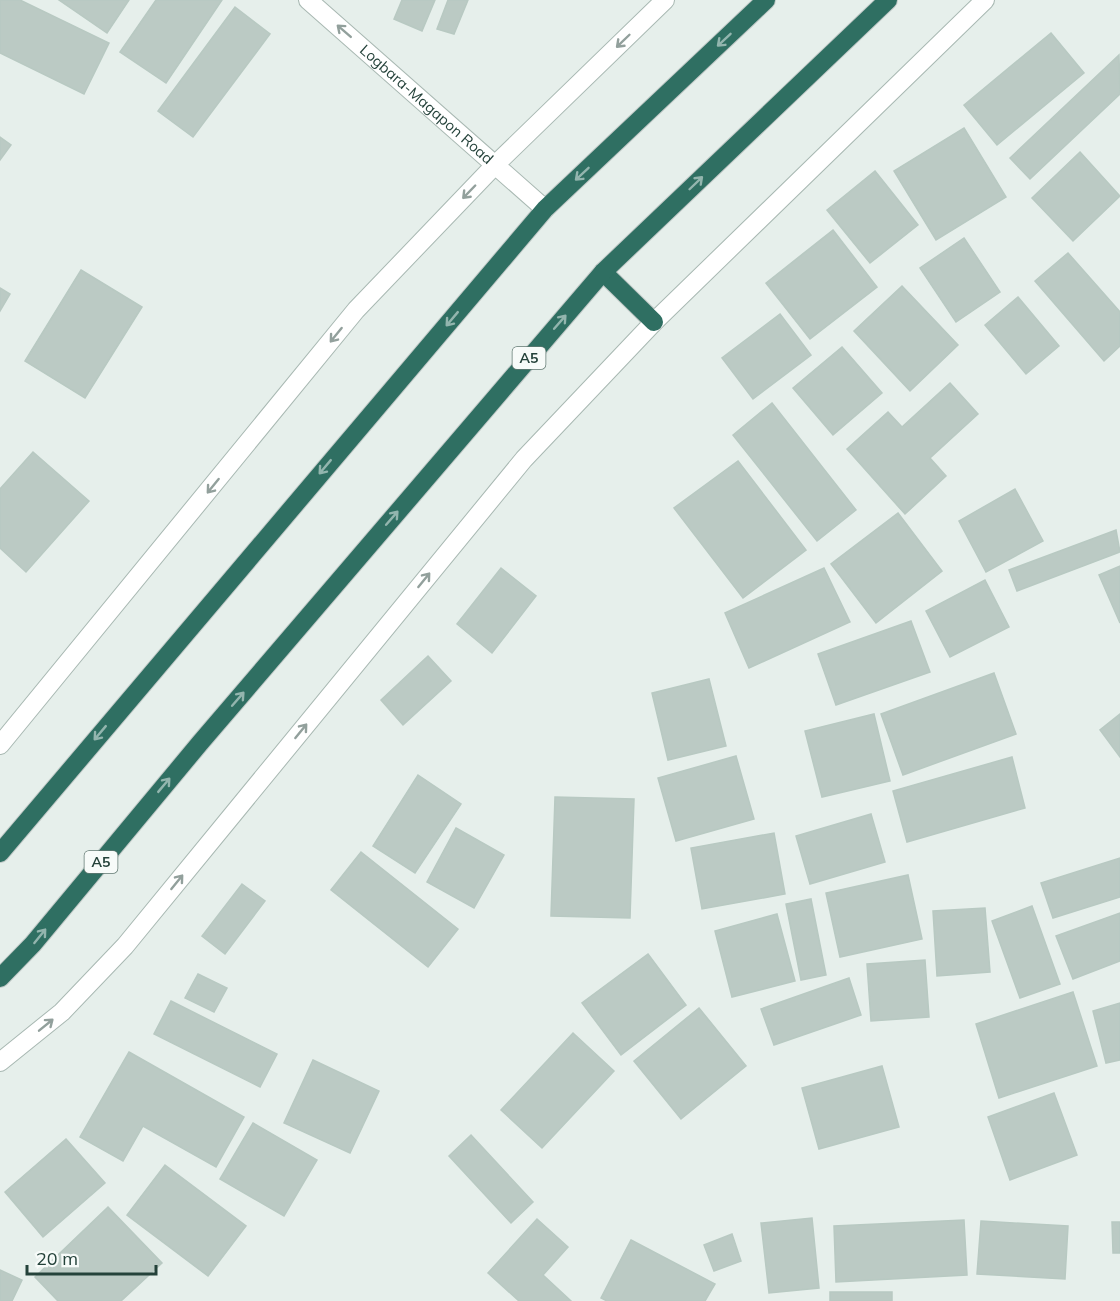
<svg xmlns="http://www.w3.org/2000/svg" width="1120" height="1301" viewBox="0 0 1120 1301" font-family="Mulish,sans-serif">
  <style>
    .building { fill: #bbcac4; stroke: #b8c9c2; stroke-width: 1.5 }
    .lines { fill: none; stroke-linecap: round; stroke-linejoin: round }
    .minor-casing { stroke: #a8b8b2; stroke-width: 20 }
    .highway-casing { stroke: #c2cac8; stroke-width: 20 }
    .minor { stroke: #fff; stroke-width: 18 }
    .highway { stroke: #2f6f62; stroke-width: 18 }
    .oneway { stroke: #92a09c }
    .oneway2 { stroke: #93b5ae }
    .labels { text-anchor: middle; stroke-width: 4.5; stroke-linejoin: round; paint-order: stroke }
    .shield { fill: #f7fbf9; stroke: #637a73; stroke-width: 1.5 }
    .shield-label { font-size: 14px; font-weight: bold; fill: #24423a }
    .street-label { font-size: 15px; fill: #24423a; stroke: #f7fbf9 }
  </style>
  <rect width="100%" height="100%" fill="#e6efeb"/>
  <g class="building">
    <polygon points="0,0 20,0 109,43 84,94 0,53"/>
    <polygon points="59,0 129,0 107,33"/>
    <polygon points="156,0 222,0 166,83 120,52"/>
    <polygon points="402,0 435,0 422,31 394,19"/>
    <polygon points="448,0 468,0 454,34 437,29"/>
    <polygon points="235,7 270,34 193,137 158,111"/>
    <polygon points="1051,33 1084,73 997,145 964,105"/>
    <polygon points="1119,55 1120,94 1030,179 1010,158"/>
    <polygon points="964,128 1006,197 936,240 894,171"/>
    <polygon points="0,137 11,145 0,160"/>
    <polygon points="1080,152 1120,196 1073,241 1032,198"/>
    <polygon points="875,171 918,225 870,263 827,210"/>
    <polygon points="833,230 877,287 810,339 766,283"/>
    <polygon points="964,238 1000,292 956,322 920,268"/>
    <polygon points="1068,253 1120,312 1120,346 1104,361 1035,281"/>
    <polygon points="81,270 142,307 85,398 25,361"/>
    <polygon points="902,286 958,345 910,391 854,331"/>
    <polygon points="0,288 10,294 0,311"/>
    <polygon points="1018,297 1059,346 1026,374 985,325"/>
    <polygon points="780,314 811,355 753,399 722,358"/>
    <polygon points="842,347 882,393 833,435 793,388"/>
    <polygon points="950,383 978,414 930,458 946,476 905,514 847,449 888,412 902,427"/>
    <polygon points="772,403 856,510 817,541 733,435"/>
    <polygon points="33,452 89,501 26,572 0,548 0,489"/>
    <polygon points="738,461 806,550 743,598 674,508"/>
    <polygon points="1015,489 1043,541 986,572 959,521"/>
    <polygon points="898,513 942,571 876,623 831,564"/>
    <polygon points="1116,530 1120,552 1017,591 1009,570"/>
    <polygon points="1120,566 1120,623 1099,575"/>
    <polygon points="501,568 536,596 492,653 457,624"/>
    <polygon points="824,568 850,622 749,668 725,613"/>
    <polygon points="985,580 1009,627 950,657 926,611"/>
    <polygon points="911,621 930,672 836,705 818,654"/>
    <polygon points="428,656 451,681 403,725 381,700"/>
    <polygon points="994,673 1016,734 903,775 881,714"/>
    <polygon points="709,679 726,746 668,760 652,693"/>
    <polygon points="874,714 890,781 822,797 805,731"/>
    <polygon points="1120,714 1120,757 1100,730"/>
    <polygon points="736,756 754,819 676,841 658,778"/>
    <polygon points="1012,757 1025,808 907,842 893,791"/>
    <polygon points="418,775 461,804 415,873 373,846"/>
    <polygon points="555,797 634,799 630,918 551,916"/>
    <polygon points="871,814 885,862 810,884 796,836"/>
    <polygon points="456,828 504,855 474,908 427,882"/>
    <polygon points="774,833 785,894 702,909 691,848"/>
    <polygon points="361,852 458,929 428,967 331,890"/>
    <polygon points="1120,858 1120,897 1053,918 1041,883"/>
    <polygon points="908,875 922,939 840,957 826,893"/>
    <polygon points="242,884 265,901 225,954 202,936"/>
    <polygon points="811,899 826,975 801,980 786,904"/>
    <polygon points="1032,906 1060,984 1020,998 992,921"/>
    <polygon points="985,908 990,972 937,976 933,911"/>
    <polygon points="1120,913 1120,961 1073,979 1056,936"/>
    <polygon points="777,914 795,981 732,997 715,931"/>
    <polygon points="648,954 686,1005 621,1055 582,1003"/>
    <polygon points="925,960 929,1017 871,1021 867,964"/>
    <polygon points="198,974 227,988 214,1012 185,998"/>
    <polygon points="849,978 861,1015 774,1045 761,1009"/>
    <polygon points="1073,992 1097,1066 999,1098 976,1024"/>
    <polygon points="171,1001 277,1054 260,1087 154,1034"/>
    <polygon points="1120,1003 1120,1060 1106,1063 1093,1011"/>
    <polygon points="699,1008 746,1066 681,1119 634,1061"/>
    <polygon points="573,1033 614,1071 542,1148 501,1110"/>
    <polygon points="129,1052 244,1117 216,1167 143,1126 123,1161 80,1137"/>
    <polygon points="313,1060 379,1091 350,1153 284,1123"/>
    <polygon points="882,1066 899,1127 819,1149 802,1088"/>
    <polygon points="1054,1093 1077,1155 1010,1180 988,1117"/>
    <polygon points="253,1123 317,1160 284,1216 220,1179"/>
    <polygon points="471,1135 533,1202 511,1223 449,1156"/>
    <polygon points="66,1139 105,1183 43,1237 5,1192"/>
    <polygon points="165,1165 246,1226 208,1276 127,1215"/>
    <polygon points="108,1207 162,1263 121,1301 58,1301 35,1277"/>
    <polygon points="812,1218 819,1288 769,1293 761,1223"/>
    <polygon points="537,1219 568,1247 543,1275 571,1301 519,1301 488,1273"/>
    <polygon points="964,1220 967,1275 836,1282 834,1226"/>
    <polygon points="981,1221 1068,1226 1065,1279 977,1274"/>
    <polygon points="1112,1222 1120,1222 1120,1253 1113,1253"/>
    <polygon points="732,1234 741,1261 714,1271 704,1245"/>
    <polygon points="631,1240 715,1284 705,1301 607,1301 601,1298"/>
    <polygon points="0,1270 22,1280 12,1301 0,1301"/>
    <rect x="830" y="1292" width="62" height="9"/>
  </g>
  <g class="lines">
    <g class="minor-casing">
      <g id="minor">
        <path id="s1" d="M308,0L545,209"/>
        <polyline points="0,745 356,310 495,165 665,0"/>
        <polyline points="0,1062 62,1012 125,946 524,459 654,322 985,0"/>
      </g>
    </g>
    <g class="highway-casing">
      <g id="highway">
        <polyline points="603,272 654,322"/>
        <polyline points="0,853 545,209 766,0"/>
        <polyline points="0,978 33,944 200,743 603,272 888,0"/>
      </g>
    </g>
    <use href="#minor" class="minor"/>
    <use href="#highway" class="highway"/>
  </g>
  <defs><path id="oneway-shaft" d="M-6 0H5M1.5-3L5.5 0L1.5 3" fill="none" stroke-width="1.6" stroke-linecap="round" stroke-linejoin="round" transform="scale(1.5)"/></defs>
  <g class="oneway">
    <use href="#oneway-shaft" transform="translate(344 31) rotate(-139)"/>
    <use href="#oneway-shaft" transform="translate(623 41) rotate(136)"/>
    <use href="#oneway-shaft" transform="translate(469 192) rotate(134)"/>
    <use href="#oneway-shaft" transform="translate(336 335) rotate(129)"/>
    <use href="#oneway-shaft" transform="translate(213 486) rotate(129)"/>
    <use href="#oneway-shaft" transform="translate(424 580) rotate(-51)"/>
    <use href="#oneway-shaft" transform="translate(301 731) rotate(-51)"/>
    <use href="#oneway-shaft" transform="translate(177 882) rotate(-51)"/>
    <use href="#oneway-shaft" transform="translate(46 1025) rotate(-39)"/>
  </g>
  <g class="oneway2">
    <use href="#oneway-shaft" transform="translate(724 40) rotate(137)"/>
    <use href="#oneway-shaft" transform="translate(582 174) rotate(137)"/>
    <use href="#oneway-shaft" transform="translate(696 183) rotate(-44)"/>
    <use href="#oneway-shaft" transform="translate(452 319) rotate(130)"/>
    <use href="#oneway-shaft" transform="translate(560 322) rotate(-49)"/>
    <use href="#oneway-shaft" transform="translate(325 467) rotate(130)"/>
    <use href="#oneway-shaft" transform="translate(392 518) rotate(-49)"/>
    <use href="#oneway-shaft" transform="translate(238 699) rotate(-49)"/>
    <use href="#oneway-shaft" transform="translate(100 733) rotate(130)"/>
    <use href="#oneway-shaft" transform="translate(164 785) rotate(-50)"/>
    <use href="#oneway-shaft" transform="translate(40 936) rotate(-51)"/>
  </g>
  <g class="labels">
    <g class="shield">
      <rect x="512.5" y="347" width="33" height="22" rx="4.5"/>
      <rect x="84.5" y="851" width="33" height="22" rx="4.5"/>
    </g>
    <g class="shield-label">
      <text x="529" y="363">A5</text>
      <text x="101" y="867">A5</text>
    </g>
    <g class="street-label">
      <text dy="5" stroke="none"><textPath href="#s1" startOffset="158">Logbara-Magapon Road</textPath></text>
    </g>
  </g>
  <path d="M27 1265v9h129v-9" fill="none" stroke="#24423a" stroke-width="3"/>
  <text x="36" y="1265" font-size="18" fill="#24423a" stroke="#f7fbf9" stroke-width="4.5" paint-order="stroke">20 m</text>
</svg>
